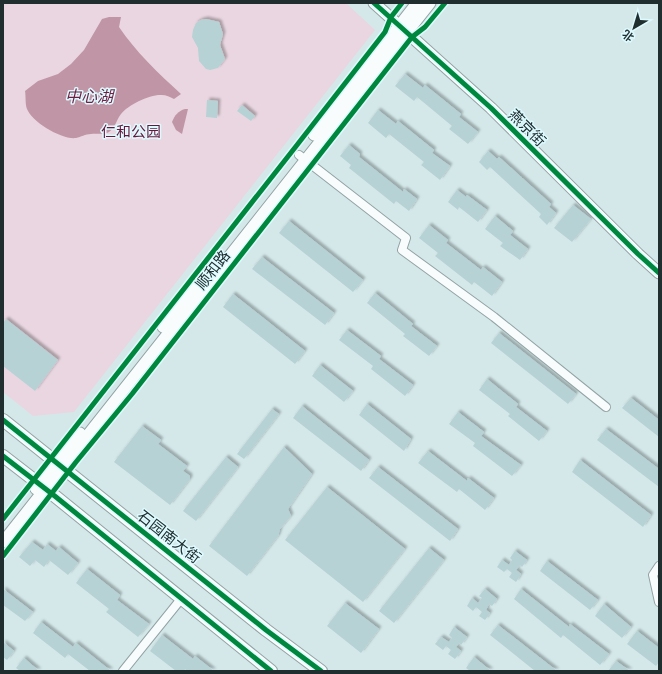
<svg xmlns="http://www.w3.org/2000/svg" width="662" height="674" viewBox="0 0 662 674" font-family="Commissioner,'Noto Sans SC',sans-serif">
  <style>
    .green { fill: #e9d6e0 }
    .water { fill: #c095a5 }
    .building { fill: #b7d2d5; filter: url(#shadow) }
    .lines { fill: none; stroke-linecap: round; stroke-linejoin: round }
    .street-casing { stroke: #93a3a5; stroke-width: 10 }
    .secondary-casing { stroke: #93a3a5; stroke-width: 13 }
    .primary-casing { stroke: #93a3a5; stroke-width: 14 }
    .street { stroke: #f9fcfc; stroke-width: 8 }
    .secondary { stroke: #f9fcfc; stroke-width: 11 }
    .primary { stroke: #f9fcfc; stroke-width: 12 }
    .cycleway-casing { stroke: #ddfafe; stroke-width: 8 }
    .cycleway { stroke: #00873e; stroke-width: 5 }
    .labels { text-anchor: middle; stroke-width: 3; stroke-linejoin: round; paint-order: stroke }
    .street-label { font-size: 15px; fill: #202e30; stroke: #ddfafe }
    .park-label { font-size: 15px; fill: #6b153b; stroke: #ddfafe }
    .water-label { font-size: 16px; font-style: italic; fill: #721d41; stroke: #ddfafe }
  </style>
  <defs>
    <filter id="shadow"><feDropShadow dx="2.5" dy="-2.5" stdDeviation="1" flood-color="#0004"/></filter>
  </defs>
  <rect width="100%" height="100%" fill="#d4e8ea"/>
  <polygon class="green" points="3,3 346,3 375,30 74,412 33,416 3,392"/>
  <g class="water">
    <path d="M109,17H121L119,27C136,52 158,73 181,94L174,99C170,97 166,95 162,95C150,94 128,105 121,114C117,119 115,128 109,132C104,135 96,133 91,134C85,134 81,137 76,138C62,140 32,122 27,109C25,104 26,96 25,91L38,81L58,74L71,64L84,50L102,19Z"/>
    <path d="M185,109H188L182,134L176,130L172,122C175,115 178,111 185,109Z"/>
  </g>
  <g class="building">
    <polygon points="206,19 219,22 223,34 220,45 225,59 218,68 210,70 206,69 199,61 198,48 192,37 193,30 196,23 201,20"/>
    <polygon points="405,74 423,88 425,85 461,114 459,117 478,132 468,144 449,129 452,126 417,97 414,101 395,86"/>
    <polygon points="207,100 218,101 217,118 206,117"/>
    <polygon points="242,105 255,116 251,121 237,111"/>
    <polygon points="378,110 396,124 398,121 434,150 432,153 450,166 440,180 421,165 424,162 389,134 386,138 368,123"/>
    <polygon points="349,145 360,154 359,157 403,192 404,189 417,199 409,211 396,201 394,204 349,168 351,165 340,156"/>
    <polygon points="488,151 497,159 499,157 551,204 549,207 556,213 547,225 539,217 541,214 490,167 487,170 479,162"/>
    <polygon points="457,190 466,197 467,195 487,210 478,222 459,207 458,210 448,202"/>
    <polygon points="573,205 591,219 572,242 554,228"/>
    <polygon points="495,216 513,231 510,235 528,249 520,260 500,246 503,243 485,229"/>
    <polygon points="289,221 363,280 353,292 279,233"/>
    <polygon points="429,225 448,240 446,243 481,270 483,267 502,282 492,296 474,282 472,285 435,256 438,253 419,238"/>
    <polygon points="262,257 334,313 325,325 252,269"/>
    <polygon points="375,293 413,324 411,326 437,346 429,356 403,336 405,334 367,303"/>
    <polygon points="233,294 305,351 295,364 223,307"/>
    <polygon points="6,319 58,360 35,391 3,366 3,323"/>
    <polygon points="347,330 381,356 379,359 413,385 405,396 371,369 373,366 339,340"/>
    <polygon points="499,333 576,394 568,404 491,343"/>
    <polygon points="320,365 353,391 344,402 312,376"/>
    <polygon points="487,379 518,404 516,407 547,431 539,441 508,416 510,414 479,390"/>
    <polygon points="631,398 659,420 659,437 622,408"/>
    <polygon points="367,404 411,439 404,451 359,415"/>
    <polygon points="302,406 369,460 361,471 293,418"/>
    <polygon points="272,409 279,414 244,459 237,454"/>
    <polygon points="458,412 484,432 481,436 521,465 512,476 473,446 475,443 449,424"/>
    <polygon points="142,426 161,440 158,444 187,466 183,471 190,476 190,479 170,505 114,462"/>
    <polygon points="606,429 659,469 659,487 597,440"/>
    <polygon points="284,447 312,474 288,509 291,516 280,529 278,536 247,576 209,546"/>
    <polygon points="428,451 467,481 468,478 494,498 485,510 459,489 457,492 418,463"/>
    <polygon points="226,457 238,467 196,521 183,511"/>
    <polygon points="580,460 651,515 643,527 572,472"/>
    <polygon points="378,467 458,529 450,541 369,478"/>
    <polygon points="327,487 405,549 363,602 285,540"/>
    <polygon points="32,542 43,550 47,544 56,551 59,547 78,563 68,575 49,560 44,567 35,560 30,566 19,557"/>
    <polygon points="429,548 444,560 394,623 379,611"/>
    <polygon points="515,551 527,560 522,567 520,565 516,570 521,574 516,582 509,577 512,573 507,569 504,572 497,567 502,560 509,565 512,560 510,558"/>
    <polygon points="547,561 598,600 590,610 540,571"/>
    <polygon points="87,569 120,595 117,600 149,624 138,637 106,612 109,609 76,583"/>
    <polygon points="3,589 33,612 25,621 3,605"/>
    <polygon points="485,589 497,599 492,606 489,604 486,610 490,613 485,620 479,616 482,612 476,607 473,611 467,606 472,598 478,603 482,598 479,596"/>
    <polygon points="521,589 569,627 570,624 609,654 600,665 563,635 561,638 514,599"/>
    <polygon points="345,603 379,629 361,653 327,626"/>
    <polygon points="604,604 631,627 622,638 595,616"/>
    <polygon points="41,622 73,647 76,643 111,671 90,671 68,654 65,658 33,633"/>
    <polygon points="498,625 557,671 535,671 490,635"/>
    <polygon points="454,627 467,637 461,645 459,643 456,647 461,651 455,659 448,654 451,650 446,646 443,650 435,644 441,637 449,642 452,638 449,635"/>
    <polygon points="637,631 659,648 659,662 656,666 627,644"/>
    <polygon points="162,635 193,659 195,656 214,671 187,671 185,669 184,671 176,671 150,651"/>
    <polygon points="3,642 14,651 7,660 3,657"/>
    <polygon points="474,657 491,671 470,671 466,668"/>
    <polygon points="24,658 39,671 20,671 16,668"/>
    <polygon points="616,661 630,671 608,671"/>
  </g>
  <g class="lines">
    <g class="street-casing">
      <g id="street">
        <polyline points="299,155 406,238 402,250 494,317 606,407"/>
        <polyline points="659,566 653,575 659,602"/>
        <polyline points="123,671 181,599"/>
      </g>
    </g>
    <g class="secondary-casing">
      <g id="secondary">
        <polyline points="374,3 491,108 638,254 659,273"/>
        <polyline points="314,135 417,3"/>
        <polyline points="163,327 215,262"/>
        <polyline points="36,489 80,433"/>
        <polyline points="3,542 430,3"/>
      </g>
    </g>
    <g class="primary-casing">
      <g id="primary">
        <polyline points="3,420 266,630 321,671"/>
        <polyline points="3,456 56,497 271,671"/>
      </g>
    </g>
    <use href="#street" class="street"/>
    <use href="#secondary" class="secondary"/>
    <use href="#primary" class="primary"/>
    <g class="cycleway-casing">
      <g id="cycleway">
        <polyline points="374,3 491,108 638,254 659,273"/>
        <polyline points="3,420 266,630 321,671"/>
        <polyline points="3,456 56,497 271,671"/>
        <polyline points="3,519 297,145 385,32 391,17 402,3"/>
        <polyline points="3,556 76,462 132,394 412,37 425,27 445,3"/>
      </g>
    </g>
    <use href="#cycleway" class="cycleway"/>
  </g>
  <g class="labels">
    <g class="street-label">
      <text transform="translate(527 128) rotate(45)" y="5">燕京街</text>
      <text transform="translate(213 270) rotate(-52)" y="5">顺和路</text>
      <text transform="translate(169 537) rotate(38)" y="5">石园南大街</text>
    </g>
    <g class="park-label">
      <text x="131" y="137">仁和公园</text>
    </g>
    <g class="water-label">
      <text x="89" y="102">中心湖</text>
    </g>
  </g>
  <rect width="662" height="674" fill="none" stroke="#202e30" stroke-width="8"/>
  <g transform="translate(634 28) rotate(218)" stroke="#ddfafe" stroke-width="3" paint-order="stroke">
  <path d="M0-3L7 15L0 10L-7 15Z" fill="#202e30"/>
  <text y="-6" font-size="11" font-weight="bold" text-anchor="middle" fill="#202e30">北</text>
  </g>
</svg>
